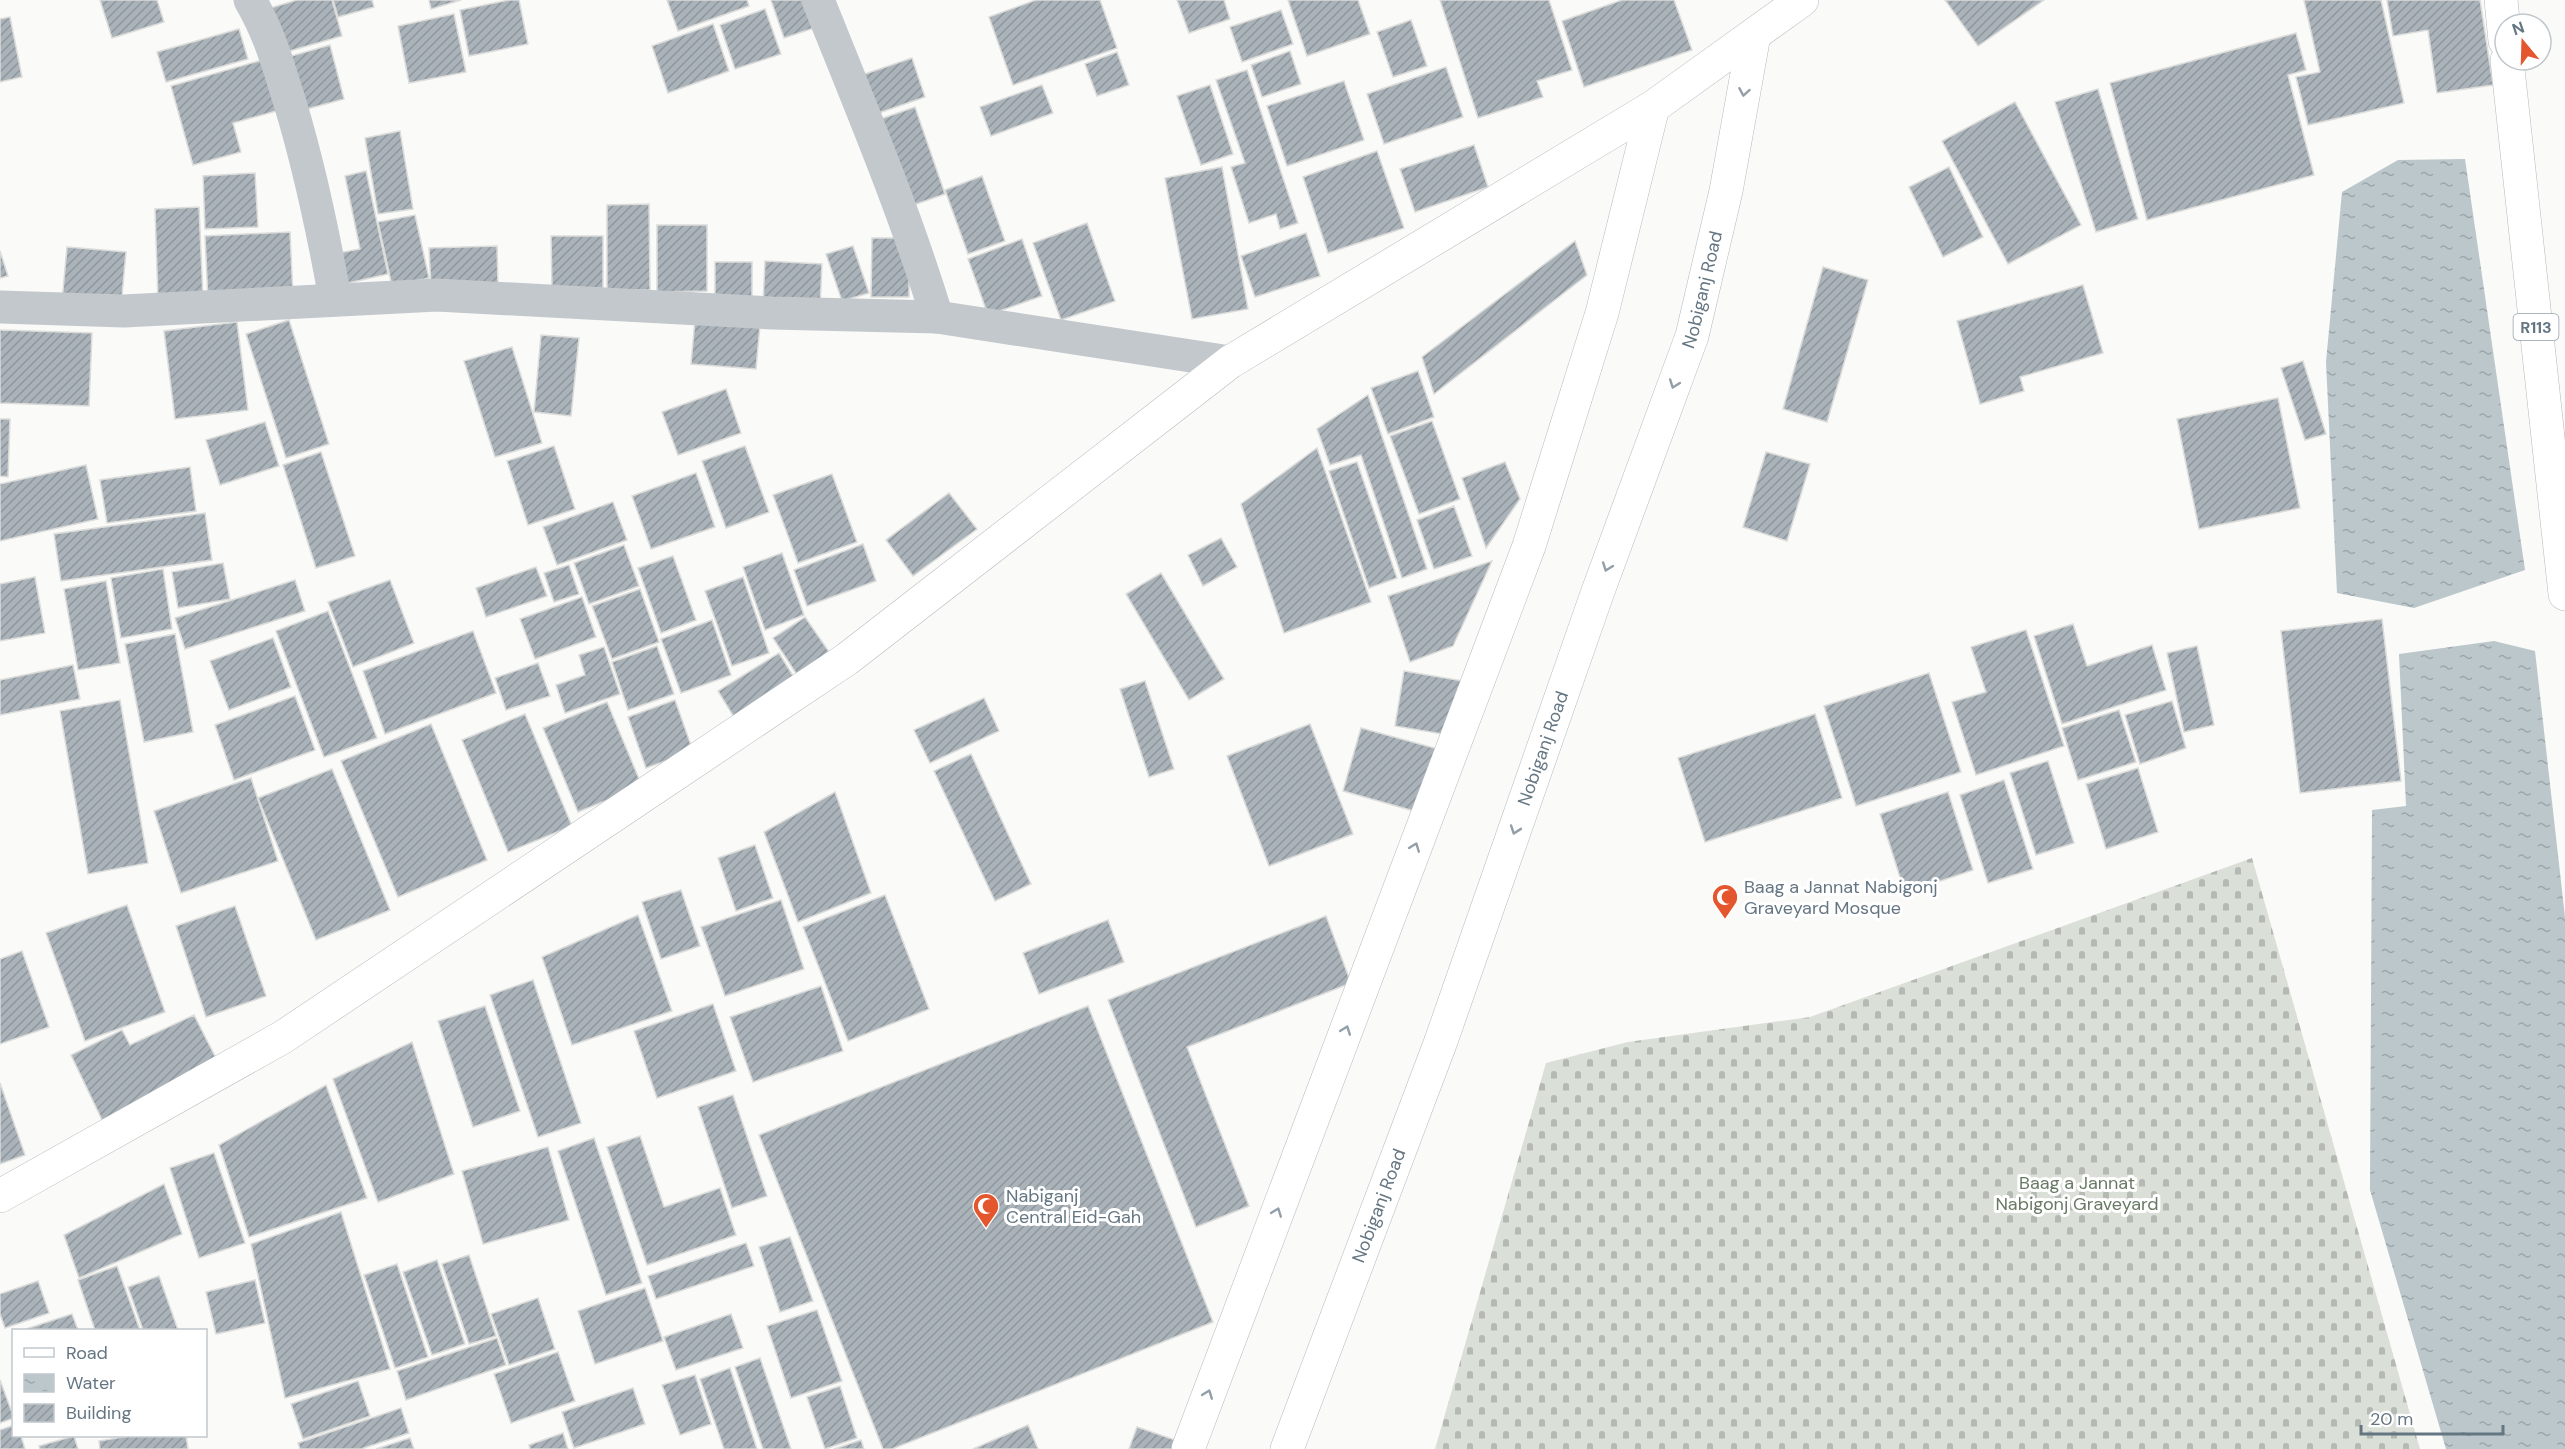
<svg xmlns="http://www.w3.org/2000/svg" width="2565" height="1449" viewBox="0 0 2565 1449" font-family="'DM Sans',sans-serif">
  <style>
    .cemetery { fill: url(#cemetery-stones) }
    .water { fill: url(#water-ripples) }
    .building { fill: url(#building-hatch); stroke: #dcdcda; stroke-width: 1.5 }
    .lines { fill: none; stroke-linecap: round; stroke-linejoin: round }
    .secondary-casing { stroke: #b3babf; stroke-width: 34 }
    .primary-casing { stroke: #b5babe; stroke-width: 34 }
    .minor { stroke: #c3c8cc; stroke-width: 33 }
    .secondary { stroke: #fff; stroke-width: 33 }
    .primary { stroke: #fff; stroke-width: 33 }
    .oneway { stroke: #939fa8 }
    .labels { text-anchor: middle; stroke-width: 6; stroke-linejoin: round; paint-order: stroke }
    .shield { fill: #fff; stroke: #939fa8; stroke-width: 1.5 }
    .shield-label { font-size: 16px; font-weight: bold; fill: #657683 }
    .street-label { font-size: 18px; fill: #657683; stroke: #fff }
    .poi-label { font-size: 18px; fill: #657683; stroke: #fff; text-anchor: start }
    .park-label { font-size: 18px; fill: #687a64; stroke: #fff }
  </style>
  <defs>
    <pattern id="cemetery-stones" width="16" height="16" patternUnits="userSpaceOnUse" patternTransform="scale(1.5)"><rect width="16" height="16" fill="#dadfd7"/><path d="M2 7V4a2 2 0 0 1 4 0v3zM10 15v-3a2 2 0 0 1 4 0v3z" fill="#b4b9b4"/></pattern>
    <pattern id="water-ripples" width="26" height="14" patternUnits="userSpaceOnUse" patternTransform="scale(1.5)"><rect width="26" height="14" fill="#bbc7cb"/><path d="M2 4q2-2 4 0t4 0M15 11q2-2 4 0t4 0" fill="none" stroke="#9ca6aa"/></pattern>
    <pattern id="building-hatch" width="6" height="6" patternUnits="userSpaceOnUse" patternTransform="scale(1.5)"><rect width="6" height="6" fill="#aab3b9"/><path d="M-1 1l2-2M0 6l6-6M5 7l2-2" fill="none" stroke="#8e969c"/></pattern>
  </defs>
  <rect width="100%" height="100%" fill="#fafaf8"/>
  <polygon class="cemetery" points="2252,858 2420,1449 1435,1449 1546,1063 1628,1042 1810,1017"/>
  <g class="water">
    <polygon points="2465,159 2525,570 2414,608 2337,593 2326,362 2342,192 2398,160"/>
    <polygon points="2494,641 2535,651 2565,917 2565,1449 2446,1449 2370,1190 2372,810 2406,806 2399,654"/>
  </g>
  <g class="building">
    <polygon points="100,0 157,0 164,22 112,38"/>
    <polygon points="297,0 332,0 342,36 279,54 267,9"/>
    <polygon points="333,0 372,0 374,7 338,17"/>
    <polygon points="429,0 461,0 431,9"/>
    <polygon points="509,0 519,0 528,44 469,56 460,10"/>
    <polygon points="667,0 747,0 749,6 678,31"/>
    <polygon points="771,0 811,0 820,26 784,38"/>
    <polygon points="1036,0 1100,0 1117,48 1013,85 989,17"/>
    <polygon points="1177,0 1224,0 1230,19 1189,33"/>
    <polygon points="1288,0 1358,0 1370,34 1307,56"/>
    <polygon points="1440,0 1549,0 1572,70 1537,81 1543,97 1478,118"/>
    <polygon points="1622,0 1674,0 1692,50 1584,87 1562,21"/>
    <polygon points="1945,0 2044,0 1978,46"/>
    <polygon points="2304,0 2381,0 2404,103 2308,125 2296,77 2320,72"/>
    <polygon points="2387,0 2480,0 2493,85 2437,93 2428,30 2393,36"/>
    <polygon points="765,9 781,54 735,69 720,25"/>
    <polygon points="1281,10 1293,44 1242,62 1230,27"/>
    <polygon points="454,14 466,72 409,83 398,26"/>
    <polygon points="10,17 22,77 0,82 0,19"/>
    <polygon points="1411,20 1427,66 1393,77 1377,32"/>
    <polygon points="713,24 729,71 668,93 652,46"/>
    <polygon points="239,29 248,59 166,82 157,52"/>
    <polygon points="2296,33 2306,70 2288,75 2314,175 2147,220 2110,83"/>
    <polygon points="330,45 344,99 296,112 281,59"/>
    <polygon points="1290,51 1301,84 1262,97 1251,65"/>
    <polygon points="1117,52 1129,85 1097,96 1085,64"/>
    <polygon points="273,57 287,108 233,123 241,152 193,165 171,86"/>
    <polygon points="912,58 925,97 870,116 856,77"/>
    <polygon points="1446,67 1463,117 1384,144 1367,94"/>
    <polygon points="1247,70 1298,223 1280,229 1276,214 1249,223 1231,167 1245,163 1216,80"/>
    <polygon points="1344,81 1364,140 1287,166 1267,106"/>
    <polygon points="1042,85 1053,113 991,136 980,107"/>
    <polygon points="1210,85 1233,154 1201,165 1177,96"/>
    <polygon points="2098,89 2138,219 2096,232 2055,102"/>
    <polygon points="2015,102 2081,225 2008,264 1942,141"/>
    <polygon points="915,107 945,194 902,209 872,122"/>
    <polygon points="400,131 413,209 378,214 365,138"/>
    <polygon points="1474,145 1488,187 1415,212 1400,169"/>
    <polygon points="1377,151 1404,228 1328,253 1303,177"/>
    <polygon points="1222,167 1248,309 1192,319 1165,178"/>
    <polygon points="1949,167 1983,237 1943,257 1909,187"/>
    <polygon points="366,171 388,274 335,286 328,255 360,249 345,176"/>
    <polygon points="255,173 258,227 205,229 203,176"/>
    <polygon points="982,176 1005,241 968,254 945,190"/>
    <polygon points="649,204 650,290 607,290 607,205"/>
    <polygon points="199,207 203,298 158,300 155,209"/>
    <polygon points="415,215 429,278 392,286 378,222"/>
    <polygon points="1087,223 1115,301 1061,320 1033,243"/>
    <polygon points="657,225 707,225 707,291 657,292"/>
    <polygon points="290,232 293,296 208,300 205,236"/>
    <polygon points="1306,233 1320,276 1255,297 1241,256"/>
    <polygon points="551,236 603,236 603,288 552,289"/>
    <polygon points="872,238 909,238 909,297 871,297"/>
    <polygon points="1022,239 1042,296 988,315 968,259"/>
    <polygon points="1575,241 1587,275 1434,394 1422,357"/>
    <polygon points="497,246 498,284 431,286 429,248"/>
    <polygon points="853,246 869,293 842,301 826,254"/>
    <polygon points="67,247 126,252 121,307 62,301"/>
    <polygon points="0,251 8,276 0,278"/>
    <polygon points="765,261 822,264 820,308 763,305"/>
    <rect x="715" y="262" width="37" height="40"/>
    <polygon points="1823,267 1868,280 1827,422 1783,409"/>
    <polygon points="2083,285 2103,353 2020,377 2024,391 1980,404 1957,321"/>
    <polygon points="289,320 329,444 286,458 246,334"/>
    <polygon points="695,320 760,325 756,369 691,364"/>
    <polygon points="237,322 248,410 175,419 164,331"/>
    <polygon points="0,330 92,333 89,406 0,403"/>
    <polygon points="541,335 579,338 571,416 534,412"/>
    <polygon points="512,347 542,443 495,457 464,361"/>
    <polygon points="2303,361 2326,434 2305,440 2281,368"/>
    <polygon points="1418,371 1434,417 1388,434 1371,388"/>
    <polygon points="726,389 741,433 678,455 662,412"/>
    <polygon points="1368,395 1427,569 1402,578 1361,455 1330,465 1317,429"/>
    <polygon points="2278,398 2300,508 2199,529 2177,419"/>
    <polygon points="0,419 10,419 8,477 0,476"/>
    <polygon points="1432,421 1460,499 1419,514 1390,436"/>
    <polygon points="265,422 279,466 220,485 206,440"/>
    <polygon points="554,446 575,509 528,525 507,461"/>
    <polygon points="745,446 769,512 726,528 702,461"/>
    <polygon points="1317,448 1371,602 1284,633 1241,504"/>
    <polygon points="321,452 355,556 316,568 283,465"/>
    <polygon points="1766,452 1810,464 1787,541 1743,527"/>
    <polygon points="1357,462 1397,578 1369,588 1329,471"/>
    <polygon points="1505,462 1520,499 1486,548 1462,478"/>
    <polygon points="86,465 98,519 0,541 0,484"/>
    <polygon points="190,467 196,511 107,523 100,480"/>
    <polygon points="696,473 715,527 651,549 632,496"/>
    <polygon points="832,474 857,542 798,563 773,495"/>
    <polygon points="949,493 977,529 913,576 886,540"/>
    <polygon points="613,502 627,540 557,565 543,527"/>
    <polygon points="1454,506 1472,556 1434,569 1417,520"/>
    <polygon points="205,513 212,560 61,581 54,534"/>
    <polygon points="1221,538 1237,567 1203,586 1188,555"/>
    <polygon points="863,544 876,581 807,606 794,570"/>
    <polygon points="624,545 639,586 589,604 574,563"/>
    <polygon points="782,553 804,615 765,630 743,567"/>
    <polygon points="673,556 696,620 661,633 638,568"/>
    <polygon points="1492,561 1453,646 1410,662 1388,596"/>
    <polygon points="223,563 230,599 178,608 172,572"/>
    <polygon points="569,565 579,594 554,602 544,573"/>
    <polygon points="536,567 547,596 486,617 476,588"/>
    <polygon points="163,569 172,629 121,638 111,578"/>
    <polygon points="1161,573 1224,679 1189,700 1126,594"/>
    <polygon points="35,577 45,633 0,641 0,584"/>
    <polygon points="743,577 769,653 732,666 705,591"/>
    <polygon points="295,580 305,611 185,649 175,618"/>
    <polygon points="390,580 414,643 353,667 328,602"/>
    <polygon points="106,581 120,663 78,670 64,589"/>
    <polygon points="640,589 659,642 612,659 592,606"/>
    <polygon points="582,597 596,637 535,659 520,619"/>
    <polygon points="328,611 377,738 324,757 276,631"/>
    <polygon points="805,617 834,659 801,681 773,638"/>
    <polygon points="2382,619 2401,781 2300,793 2281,631"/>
    <polygon points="712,620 731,675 681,693 661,639"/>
    <polygon points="2073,624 2087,666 2152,645 2166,690 2062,724 2034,636"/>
    <polygon points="2026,630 2064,746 1976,775 1952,702 1986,692 1971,647"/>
    <polygon points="473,631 496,693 385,734 363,671"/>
    <polygon points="175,634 193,732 144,742 125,644"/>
    <polygon points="273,638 291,687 229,710 210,661"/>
    <polygon points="657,646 674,694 628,710 612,662"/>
    <polygon points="2197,646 2214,725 2184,732 2167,653"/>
    <polygon points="604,647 620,694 565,713 556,685 585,675 579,655"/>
    <polygon points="779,653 798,684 737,722 718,691"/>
    <polygon points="538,663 550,696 506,710 495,678"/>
    <polygon points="73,665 80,699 0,715 0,680"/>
    <polygon points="1404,671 1463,681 1454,736 1395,726"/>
    <polygon points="1929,673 1961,772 1856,806 1824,706"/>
    <polygon points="1145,681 1174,769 1149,777 1120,689"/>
    <polygon points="295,696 315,750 234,780 215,725"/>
    <polygon points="984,698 999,731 930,763 914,730"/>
    <polygon points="120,700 148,863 88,874 60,711"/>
    <polygon points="675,700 693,751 646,768 628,717"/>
    <polygon points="2172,701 2186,748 2140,764 2125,715"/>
    <polygon points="607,702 642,786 578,812 543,728"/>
    <polygon points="2119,710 2136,762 2078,780 2062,728"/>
    <polygon points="525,714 572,826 508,852 462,740"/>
    <polygon points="1815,714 1842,798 1705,842 1678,758"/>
    <polygon points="431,724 487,860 398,897 341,761"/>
    <polygon points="1310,724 1353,834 1269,866 1227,756"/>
    <polygon points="1361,728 1438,749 1421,813 1343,791"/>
    <polygon points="971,754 1031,884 995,901 934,771"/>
    <polygon points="2048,761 2074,843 2036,855 2010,773"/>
    <polygon points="2138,768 2158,832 2106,849 2086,784"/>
    <polygon points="332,769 390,910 316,940 258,798"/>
    <polygon points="251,778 278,861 181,893 154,811"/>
    <polygon points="2004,780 2033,869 1988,883 1960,795"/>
    <polygon points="835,792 871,893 798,922 764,832"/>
    <polygon points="1948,792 1973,870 1905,893 1880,814"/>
    <polygon points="755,845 773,898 736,911 718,858"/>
    <polygon points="681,890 700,946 661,959 642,902"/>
    <polygon points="885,895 929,1009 848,1041 803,927"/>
    <polygon points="781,900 804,969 725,996 701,927"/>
    <polygon points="127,905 165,1012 85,1041 46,933"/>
    <polygon points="235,906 266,996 206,1017 176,926"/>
    <polygon points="638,915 672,1011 572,1045 542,957"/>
    <polygon points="1326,916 1351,983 1187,1047 1249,1206 1196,1227 1108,1000"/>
    <polygon points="1108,920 1124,962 1039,994 1023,953"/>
    <polygon points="22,951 49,1027 0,1044 0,959"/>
    <polygon points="533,980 581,1123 538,1137 490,995"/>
    <polygon points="821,986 843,1051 753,1082 730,1017"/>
    <polygon points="713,1004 736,1071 657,1098 634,1031"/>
    <polygon points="485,1006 520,1111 473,1127 438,1021"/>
    <polygon points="1088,1006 1213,1322 892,1449 883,1449 759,1135"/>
    <polygon points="194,1015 221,1068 104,1124 71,1055 122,1030 130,1045"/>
    <polygon points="412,1042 454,1174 378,1202 333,1079"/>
    <polygon points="0,1083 25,1155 0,1164"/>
    <polygon points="326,1085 367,1198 249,1237 219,1145"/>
    <polygon points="733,1095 767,1196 732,1208 698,1107"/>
    <polygon points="640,1136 664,1207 720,1188 736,1235 647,1265 607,1147"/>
    <polygon points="594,1138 642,1283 606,1295 558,1151"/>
    <polygon points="548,1147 569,1220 483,1244 462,1171"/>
    <polygon points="214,1153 245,1243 199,1258 170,1168"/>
    <polygon points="164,1184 182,1234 79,1278 64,1235"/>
    <polygon points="341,1212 390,1369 285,1398 251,1244"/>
    <polygon points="790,1237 813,1301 780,1312 759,1247"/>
    <polygon points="746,1243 754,1266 656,1299 648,1276"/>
    <polygon points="469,1255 496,1336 469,1344 442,1264"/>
    <polygon points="437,1260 465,1344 432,1355 403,1272"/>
    <polygon points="397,1264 428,1357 395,1368 364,1275"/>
    <polygon points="117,1266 140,1330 95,1330 78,1280"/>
    <polygon points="159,1276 178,1330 143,1330 128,1287"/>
    <polygon points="255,1280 265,1323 216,1334 206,1292"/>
    <polygon points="38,1281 49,1313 5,1328 0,1314 0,1294"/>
    <polygon points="645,1288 663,1341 595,1364 578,1311"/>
    <polygon points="538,1298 555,1349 509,1365 491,1314"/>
    <polygon points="817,1310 842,1381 791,1398 767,1326"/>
    <polygon points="72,1314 78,1330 23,1330"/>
    <polygon points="731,1314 743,1348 676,1370 664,1337"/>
    <polygon points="497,1338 506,1365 406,1400 397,1371"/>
    <polygon points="558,1352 575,1401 511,1423 494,1374"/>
    <polygon points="760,1358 791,1449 763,1449 735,1367"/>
    <polygon points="730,1368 757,1449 724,1449 700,1379"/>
    <polygon points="695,1375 711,1424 680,1435 662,1385"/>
    <polygon points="0,1380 14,1418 0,1423"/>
    <polygon points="358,1381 370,1416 303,1439 291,1404"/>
    <polygon points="840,1386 857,1438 825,1449 807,1397"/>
    <polygon points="633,1388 645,1424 574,1448 562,1412"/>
    <polygon points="401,1408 409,1433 361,1449 300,1449 298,1443"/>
    <polygon points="14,1425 14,1436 21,1436 25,1449 0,1449 0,1430"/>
    <polygon points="1028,1425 1038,1449 973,1449"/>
    <polygon points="1137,1427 1181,1442 1179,1449 1129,1449"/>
    <polygon points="563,1433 568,1449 530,1449 529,1445"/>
    <polygon points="74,1436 78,1449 40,1449 39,1446"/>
    <polygon points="129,1436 186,1436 188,1449 100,1449 99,1441"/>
    <polygon points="410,1438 414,1449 376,1449"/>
    <polygon points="861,1440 864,1449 834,1449"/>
  </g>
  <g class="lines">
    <g class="secondary-casing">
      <g id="secondary">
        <polyline points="0,1196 283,1037 847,659 1230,362 1653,107 1802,0"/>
        <polyline points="1188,1449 1529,546 1602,313 1653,107"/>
        <path id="s1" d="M1287,1449L1441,1041L1597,594L1692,336L1726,191L1754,35"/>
      </g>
    </g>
    <g class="primary-casing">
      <g id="primary">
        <polyline points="2501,0 2505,41"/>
        <polyline points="2507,60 2565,594"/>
      </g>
    </g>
    <g class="minor">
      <path d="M250,0C266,27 275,54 284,84C307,154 322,226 335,298"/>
      <path d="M818,0C860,105 904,209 937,317"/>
      <polyline points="0,307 124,311 437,295 772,313 937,317 1230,362"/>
    </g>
    <use href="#secondary" class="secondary"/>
    <use href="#primary" class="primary"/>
  </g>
  <defs><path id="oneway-chevron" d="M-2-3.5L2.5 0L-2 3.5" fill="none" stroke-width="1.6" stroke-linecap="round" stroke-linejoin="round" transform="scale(1.5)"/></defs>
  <g class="oneway">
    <use href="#oneway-chevron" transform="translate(1744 92) rotate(100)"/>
    <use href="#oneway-chevron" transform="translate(1674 384) rotate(110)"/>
    <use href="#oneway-chevron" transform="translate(1607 567) rotate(110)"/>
    <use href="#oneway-chevron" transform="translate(1515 830) rotate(109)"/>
    <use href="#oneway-chevron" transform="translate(1415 847) rotate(-69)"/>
    <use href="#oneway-chevron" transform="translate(1346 1030) rotate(-69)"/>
    <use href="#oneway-chevron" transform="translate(1277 1212) rotate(-69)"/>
    <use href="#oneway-chevron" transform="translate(1208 1394) rotate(-69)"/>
  </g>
  <defs>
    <g id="mosque-pin" transform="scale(1.35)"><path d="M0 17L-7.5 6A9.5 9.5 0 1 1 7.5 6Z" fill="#e4572e" stroke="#fff"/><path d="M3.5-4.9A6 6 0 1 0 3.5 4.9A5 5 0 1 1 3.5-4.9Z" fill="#fff"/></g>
  </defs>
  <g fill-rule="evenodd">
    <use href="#mosque-pin" x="1725" y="897"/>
    <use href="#mosque-pin" x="986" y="1206"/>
  </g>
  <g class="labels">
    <rect class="shield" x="2513.5" y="314" width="45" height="26" rx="4.5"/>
    <g class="shield-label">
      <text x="2536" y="333">R113</text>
    </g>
    <g class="street-label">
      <text dy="6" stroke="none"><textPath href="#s1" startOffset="1232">Nobiganj Road</textPath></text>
      <text dy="6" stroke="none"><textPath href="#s1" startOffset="746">Nobiganj Road</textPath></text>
      <text dy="6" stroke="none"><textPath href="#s1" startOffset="260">Nobiganj Road</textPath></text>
    </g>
    <g class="poi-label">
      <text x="1744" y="893">Baag a Jannat Nabigonj<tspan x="1744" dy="21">Graveyard Mosque</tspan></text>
      <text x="1006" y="1202">Nabiganj<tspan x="1006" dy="21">Central Eid-Gah</tspan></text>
    </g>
    <g class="park-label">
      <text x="2077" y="1189">Baag a Jannat<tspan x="2077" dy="21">Nabigonj Graveyard</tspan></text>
    </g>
  </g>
  <rect x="12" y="1329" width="195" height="108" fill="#ffffff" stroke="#c1c8cd" stroke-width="1.5"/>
  <rect x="24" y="1348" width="30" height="9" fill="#ffffff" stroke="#c1c8cd" stroke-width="1.5"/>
  <text x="66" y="1359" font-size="18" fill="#657683">Road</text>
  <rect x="24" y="1374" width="30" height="18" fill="url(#water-ripples)" stroke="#c1c8cd" stroke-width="1.5"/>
  <text x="66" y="1389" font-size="18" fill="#657683">Water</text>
  <rect x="24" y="1404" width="30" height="18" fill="url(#building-hatch)" stroke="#c1c8cd" stroke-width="1.5"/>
  <text x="66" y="1419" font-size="18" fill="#657683">Building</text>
  <g transform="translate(2523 42) rotate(341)"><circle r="28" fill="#ffffff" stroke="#c1c8cd" stroke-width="1.5"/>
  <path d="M0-4.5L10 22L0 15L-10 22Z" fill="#e4572e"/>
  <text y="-9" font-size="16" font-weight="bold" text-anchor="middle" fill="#657683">N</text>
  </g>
  <path d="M2361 1425v9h142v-9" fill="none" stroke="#657683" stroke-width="3"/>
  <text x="2370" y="1425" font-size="18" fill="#657683" stroke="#ffffff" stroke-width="4.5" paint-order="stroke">20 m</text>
</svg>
